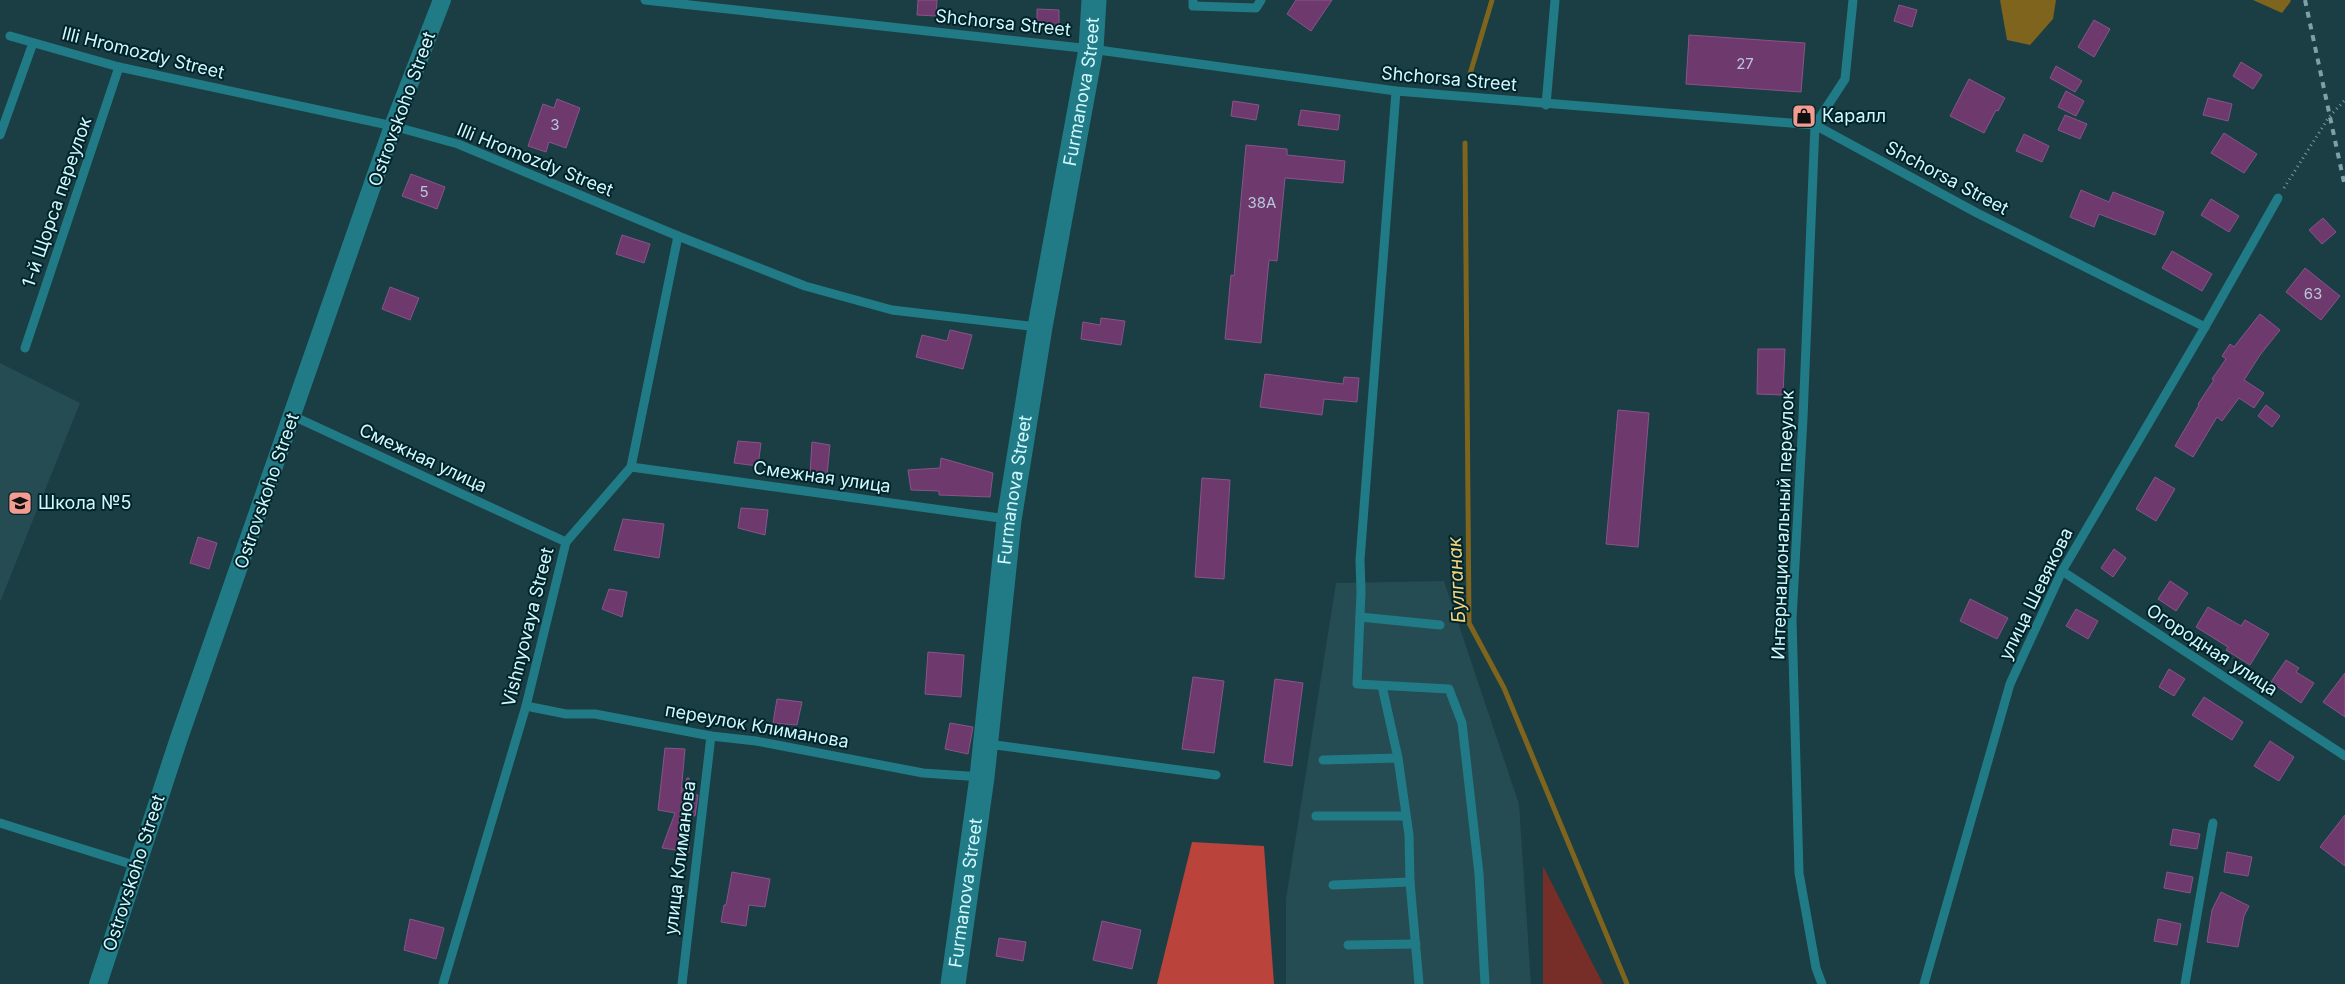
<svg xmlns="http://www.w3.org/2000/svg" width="2345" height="984" viewBox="0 0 2345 984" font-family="Inter,sans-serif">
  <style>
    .built { fill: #254c52 }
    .green { fill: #782e28 }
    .forest { fill: #ba433b }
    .water { fill: #7f641d }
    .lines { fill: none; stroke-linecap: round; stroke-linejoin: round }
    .stream { stroke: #7f641d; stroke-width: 5 }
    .building { fill: #6e3a6e; stroke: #895389 }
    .path { stroke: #789da3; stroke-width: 3; stroke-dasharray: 1 4; stroke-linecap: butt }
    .lane { stroke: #207b86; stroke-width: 9 }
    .street { stroke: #207b86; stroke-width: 18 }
    .secondary { stroke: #207b86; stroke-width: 25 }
    .rail { stroke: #7ca2a7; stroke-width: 4; stroke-dasharray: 6 6; stroke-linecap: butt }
    .labels { text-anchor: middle; stroke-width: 4; stroke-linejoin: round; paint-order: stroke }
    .number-label { font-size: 15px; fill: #b8c8da }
    .street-label { font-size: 18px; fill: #d1f8fe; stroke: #002429 }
    .poi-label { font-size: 18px; fill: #d1f8fe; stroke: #002429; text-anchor: start }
    .water-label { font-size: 19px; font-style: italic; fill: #f7d37e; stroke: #002429 }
  </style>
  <rect width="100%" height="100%" fill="#1a3e43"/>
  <g class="built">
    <polygon points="0,363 80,403 0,602"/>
    <polygon points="1444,581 1519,804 1531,984 1286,984 1286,899 1336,583"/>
  </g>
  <polygon class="green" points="1543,866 1603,984 1543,984"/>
  <polygon class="forest" points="1192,842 1264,846 1274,984 1157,984"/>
  <g class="water">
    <polygon points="2000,0 2056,0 2053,19 2030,45 2007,40"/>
    <polygon points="2253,0 2290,0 2291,1 2282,13"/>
  </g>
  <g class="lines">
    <g class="stream">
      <polyline points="1470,74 1492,0"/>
      <polyline points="1465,143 1469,623 1504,688 1627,984"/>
    </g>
  </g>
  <g class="building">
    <polygon points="918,0 937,0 936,16 917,15"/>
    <polygon points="1296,0 1332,0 1311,31 1287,14"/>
    <polygon points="1899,5 1917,10 1912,27 1894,21"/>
    <polygon points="1037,9 1059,10 1059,29 1037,28"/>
    <polygon points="2094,20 2110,29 2094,57 2078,47"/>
    <polygon points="1689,35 1805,43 1801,92 1686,84"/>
    <polygon points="2241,62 2262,75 2253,89 2233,76"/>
    <polygon points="2056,66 2082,81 2075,92 2050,78"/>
    <polygon points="1969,79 2005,98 1998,111 1996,110 1984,133 1950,116"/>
    <polygon points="2066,91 2084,101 2076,116 2058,107"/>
    <polygon points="2208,98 2232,104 2228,121 2203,115"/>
    <polygon points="557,99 580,108 566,148 549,142 546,152 528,146 543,104 554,108"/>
    <polygon points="1233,101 1259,105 1256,120 1231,116"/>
    <polygon points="1301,110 1340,115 1338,130 1298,125"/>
    <polygon points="2065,115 2087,124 2080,139 2058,130"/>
    <polygon points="2224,133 2257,154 2244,173 2211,153"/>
    <polygon points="2024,134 2049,146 2042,162 2016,151"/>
    <polygon points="1246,145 1287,149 1287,155 1345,161 1343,183 1285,178 1277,261 1269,260 1261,343 1225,339 1231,275 1234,276"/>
    <polygon points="411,174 445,187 437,209 402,196"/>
    <polygon points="2081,190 2109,202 2113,192 2164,212 2155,235 2099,214 2094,227 2070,217"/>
    <polygon points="2211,199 2239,216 2229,232 2201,215"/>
    <polygon points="2323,218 2336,232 2322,244 2309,230"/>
    <polygon points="622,235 650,244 644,263 616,254"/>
    <polygon points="2172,251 2212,274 2202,291 2162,268"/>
    <polygon points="2305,268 2340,296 2321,320 2286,292"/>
    <polygon points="390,287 419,298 410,320 382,309"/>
    <polygon points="2260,314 2280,330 2260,355 2244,380 2264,393 2254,408 2239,398 2222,421 2217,417 2193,457 2175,446 2199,405 2198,404 2214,380 2212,379 2226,359 2222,356 2230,344 2234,347"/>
    <polygon points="1101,318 1125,321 1121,345 1081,339 1083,322 1100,325"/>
    <polygon points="950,330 972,335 963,369 916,357 922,335 947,341"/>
    <polygon points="1758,349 1785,349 1783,395 1757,394"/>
    <polygon points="1265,374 1343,384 1344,377 1359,378 1357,402 1324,399 1322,415 1260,407"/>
    <polygon points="2266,405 2280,416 2272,427 2258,416"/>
    <polygon points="1618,410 1649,413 1638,547 1606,544"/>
    <polygon points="738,441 761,443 758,466 734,463"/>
    <polygon points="812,442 830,445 827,475 810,474"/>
    <polygon points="941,458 993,473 990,497 939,495 939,491 911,490 908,470 940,468"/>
    <polygon points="2155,477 2175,489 2156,521 2136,509"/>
    <polygon points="1202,478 1230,480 1224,579 1195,577"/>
    <polygon points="741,508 768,510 765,535 738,528"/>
    <polygon points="623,519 664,524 659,558 614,550"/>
    <polygon points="198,537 217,543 209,569 190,563"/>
    <polygon points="2114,549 2126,558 2113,577 2101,568"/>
    <polygon points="2170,581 2188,593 2176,611 2158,599"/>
    <polygon points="609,589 627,592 622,617 602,609"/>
    <polygon points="1970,599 2008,618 1997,639 1960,621"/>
    <polygon points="2208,607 2241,626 2245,620 2269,634 2250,665 2226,650 2228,647 2196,627"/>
    <polygon points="2076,609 2098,621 2088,639 2066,626"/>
    <polygon points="928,652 964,655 961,697 925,694"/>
    <polygon points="2286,660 2299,668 2296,672 2314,683 2301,703 2271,682"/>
    <polygon points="2169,669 2185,679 2174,696 2159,687"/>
    <polygon points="2345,673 2345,717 2323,702"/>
    <polygon points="1193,677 1224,681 1214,753 1182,749"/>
    <polygon points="1275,679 1303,683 1292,766 1264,762"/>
    <polygon points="2204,697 2243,722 2232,740 2192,715"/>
    <polygon points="777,699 802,702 797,725 773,723"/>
    <polygon points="950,723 973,727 968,754 945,749"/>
    <polygon points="2270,741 2294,757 2279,781 2254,766"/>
    <polygon points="665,748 685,749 681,793 687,778 689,778 689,794 698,795 695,816 689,815 689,852 662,848 675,813 658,810"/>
    <polygon points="2345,815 2345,866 2320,847"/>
    <polygon points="2173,829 2200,834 2197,849 2170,845"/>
    <polygon points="2227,852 2252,857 2248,876 2224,872"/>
    <polygon points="732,872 770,879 765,907 749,905 746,926 721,922 724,905 726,905"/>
    <polygon points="2167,872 2193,877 2190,893 2164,888"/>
    <polygon points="2221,892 2249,906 2244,916 2238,947 2207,942 2212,910"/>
    <polygon points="410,919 444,928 436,959 404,950"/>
    <polygon points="2158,919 2181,924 2177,945 2154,941"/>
    <polygon points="1102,921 1141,930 1132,969 1093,960"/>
    <polygon points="999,938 1026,942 1023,961 996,956"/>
  </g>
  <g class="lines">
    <polyline class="path" points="2284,188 2329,117 2345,100"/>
    <g class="lane">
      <polyline points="645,0 1091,49 1396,91 1815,125 1977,213 2205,327"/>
      <polyline points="1193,0 1193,6 1256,8 1261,0"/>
      <polyline points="10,36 119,67 393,126 458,144 678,236 805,286 892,310 1038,327"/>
      <polyline points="1396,91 1360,560 1361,592 1357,684 1449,689 1462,723 1479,874 1485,984"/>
      <polyline points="1546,105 1555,0"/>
      <polyline points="0,135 33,43"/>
      <polyline points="25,348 119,67"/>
      <polyline points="293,416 566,542"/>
      <polyline points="631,467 1007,519"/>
      <polyline points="2062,571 2345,756"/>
      <polyline points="1360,617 1440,625"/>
      <polyline points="1382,686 1398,758 1409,835 1410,882 1419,984"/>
      <polyline points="526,706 566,714 595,714 711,736 756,741 923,773 982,777"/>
      <polyline points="988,744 1216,775"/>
      <polyline points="1323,760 1398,758"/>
      <polyline points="1316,816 1406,816"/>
      <polyline points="0,823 137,866"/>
      <polyline points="1333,885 1410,882"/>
      <polyline points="1348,945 1416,944"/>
      <polyline points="443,984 526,706 566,542 631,467 678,236"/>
      <polyline points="682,984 711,736"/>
      <polyline points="1822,984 1816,968 1799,873 1792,619 1803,418 1815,125 1845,79 1853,0"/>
      <polyline points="1924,984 2010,684 2062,571 2205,327 2278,198"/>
      <polyline points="2185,984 2213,823"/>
    </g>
    <polyline class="street" points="98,984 179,738 393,126 442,0"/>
    <path class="secondary" id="s1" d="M953,984L982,777L1009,520L1040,327L1091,49L1094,0"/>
    <polyline class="rail" points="2305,0 2345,187"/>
  </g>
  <defs>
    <g id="shop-square" transform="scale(1.25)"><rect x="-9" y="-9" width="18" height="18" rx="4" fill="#f59c92" stroke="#002429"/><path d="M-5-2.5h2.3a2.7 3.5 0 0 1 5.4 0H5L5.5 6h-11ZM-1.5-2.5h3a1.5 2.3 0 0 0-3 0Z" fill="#111"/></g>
    <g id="school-square" transform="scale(1.25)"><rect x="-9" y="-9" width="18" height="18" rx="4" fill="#f59c92" stroke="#002429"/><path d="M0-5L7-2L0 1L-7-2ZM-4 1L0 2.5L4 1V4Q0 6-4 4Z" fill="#111"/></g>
  </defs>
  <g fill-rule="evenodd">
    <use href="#shop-square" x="1804" y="116"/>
    <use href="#school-square" x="20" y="503"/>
  </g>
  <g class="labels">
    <g class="number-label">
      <text x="1745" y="69">27</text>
      <text x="555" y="130">3</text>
      <text x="424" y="197">5</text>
      <text x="1262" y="208">38А</text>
      <text x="2313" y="299">63</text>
    </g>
    <g class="street-label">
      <text transform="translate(1003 23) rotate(6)" y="6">Shchorsa Street</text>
      <text transform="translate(143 53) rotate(14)" y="6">Illi Hromozdy Street</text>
      <text transform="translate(1449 79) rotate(5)" y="6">Shchorsa Street</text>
      <text dy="6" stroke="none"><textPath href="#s1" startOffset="902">Furmanova Street</textPath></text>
      <text transform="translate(402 109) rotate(-70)" y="6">Ostrovskoho Street</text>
      <text transform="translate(535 160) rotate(22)" y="6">Illi Hromozdy Street</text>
      <text transform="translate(1947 178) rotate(28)" y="6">Shchorsa Street</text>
      <text transform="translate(57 202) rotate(-71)" y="6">1-й Щорса переулок</text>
      <text transform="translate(423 458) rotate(25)" y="6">Смежная улица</text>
      <text transform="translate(822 477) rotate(8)" y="6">Смежная улица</text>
      <text transform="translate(267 491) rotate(-71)" y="6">Ostrovskoho Street</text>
      <text dy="6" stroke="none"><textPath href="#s1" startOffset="498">Furmanova Street</textPath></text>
      <text transform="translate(1783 525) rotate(-88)" y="6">Интернациональный переулок</text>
      <text transform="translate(2036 594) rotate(-64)" y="6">улица Шевякова</text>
      <text transform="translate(528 627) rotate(-76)" y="6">Vishnyovaya Street</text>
      <text transform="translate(2212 650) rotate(33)" y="6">Огородная улица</text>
      <text transform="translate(757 726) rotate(10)" y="6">переулок Климанова</text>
      <text transform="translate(680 858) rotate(-83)" y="6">улица Климанова</text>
      <text transform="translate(134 873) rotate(-72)" y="6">Ostrovskoho Street</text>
      <text dy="6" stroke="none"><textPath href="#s1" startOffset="92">Furmanova Street</textPath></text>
    </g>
    <g class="poi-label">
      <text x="1822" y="122">Каралл</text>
      <text x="38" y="509">Школа №5</text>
    </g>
    <g class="water-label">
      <text transform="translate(1456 580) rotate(-93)" y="7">Булганак</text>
    </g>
  </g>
</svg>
